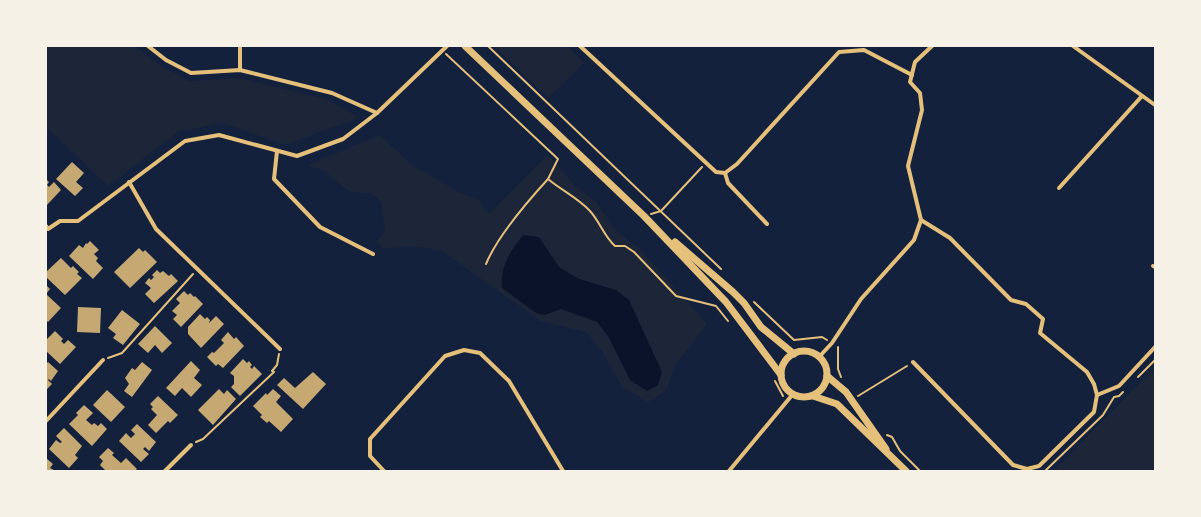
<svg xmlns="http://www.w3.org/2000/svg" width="1201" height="517" viewBox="0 0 1201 517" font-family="Signika,sans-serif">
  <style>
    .green { fill: #1d2539 }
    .water { fill: #0b132b }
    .building { fill: #c6a872 }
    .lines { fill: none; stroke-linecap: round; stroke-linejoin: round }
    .path { stroke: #e5c07b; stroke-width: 2 }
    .minor { stroke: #e5c07b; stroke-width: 4 }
    .tertiary { stroke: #e5c07b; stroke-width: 7 }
  </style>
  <rect width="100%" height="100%" fill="#14213d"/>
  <g class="green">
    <polygon points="46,46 134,46 164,68 190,81 239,78 329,100 356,116 353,120 285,145 223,123 179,131 108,186 46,127"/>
    <polygon points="494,46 568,46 584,63 548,98"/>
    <polygon points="380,135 412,165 459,192 479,200 486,211 490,213 547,155 562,170 572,183 596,202 612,226 621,235 640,249 707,324 675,365 666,391 648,402 623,388 603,353 586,332 541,321 440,250 409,246 383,249 376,242 385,231 381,202 372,194 349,191 324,171 308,165"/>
    <polygon points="1155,367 1155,471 1054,471"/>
  </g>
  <path class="water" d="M523,235L539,237L559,267L579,279L616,290L629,300L662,372L658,385L647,391L630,380L608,336L597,322L561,309L545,315L536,313L502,288C500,266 510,252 523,235Z"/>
  <g class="building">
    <polygon points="72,162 84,173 76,182 83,188 75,196 56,179"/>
    <polygon points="46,179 49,182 47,185 49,187 54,182 61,190 46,206"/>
    <polygon points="90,241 99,250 94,254 98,258 96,261 103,268 93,279 69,256 79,245 83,248 86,243 87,244"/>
    <polygon points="139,248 143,252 145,250 157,262 130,288 114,272"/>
    <polygon points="61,258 71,268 73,266 79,272 77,274 82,278 65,295 46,277 46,272"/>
    <polygon points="157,270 160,273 163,271 169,276 171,274 178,281 154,303 145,294 151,288 145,283 149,278 151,280 154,277 152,275"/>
    <polygon points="46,285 50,289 46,294 61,308 48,322 46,320"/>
    <polygon points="184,291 188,295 190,293 194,297 195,296 203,304 181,327 173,319 177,315 172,311 180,303 176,299"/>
    <polygon points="78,307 101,308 100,333 77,332"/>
    <polygon points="122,310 140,324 123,345 113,338 116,334 108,328"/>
    <polygon points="200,314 205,319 207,317 210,320 209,323 216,316 224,324 201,348 188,334 188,327"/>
    <polygon points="155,326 172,343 162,353 155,345 148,353 138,344"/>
    <polygon points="55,331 63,339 61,341 64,344 68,340 76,347 60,364 46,351 46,340"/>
    <polygon points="228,332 234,339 236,337 244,346 223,368 218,364 216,366 207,357 212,352 214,353 224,343 221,340"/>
    <polygon points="243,359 247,363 249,361 252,365 250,367 252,369 254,366 262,374 240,396 231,387 234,384 234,376 230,373"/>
    <polygon points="191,361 200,370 194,378 202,385 191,397 182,388 175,396 166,388"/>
    <polygon points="48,362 58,371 51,381 49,379 48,380 52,384 46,390 46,364"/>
    <polygon points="142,362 152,370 132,397 124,391 129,384 125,378 132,368 135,370"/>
    <polygon points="313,372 326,384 303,409 277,385 284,378 295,388"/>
    <polygon points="219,389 224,394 227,390 236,399 213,425 198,410"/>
    <polygon points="273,389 281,396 276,402 293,419 281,432 269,421 267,423 260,417 262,415 253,406 266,393 267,395"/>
    <polygon points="107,390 125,407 111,422 93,405"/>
    <polygon points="158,396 178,415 170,423 168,421 156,433 148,425 157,415 151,409 153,407 150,404"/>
    <polygon points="84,405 93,413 86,420 92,425 94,423 98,426 101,423 107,429 92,446 69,424 78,415 76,413"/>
    <polygon points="137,424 156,442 149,451 145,447 143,449 149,454 141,462 119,441 126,433 131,438 135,434 131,430"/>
    <polygon points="64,428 82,446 75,455 78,458 69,468 49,449 56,440 60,443 62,442 56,436"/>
    <polygon points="108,448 114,453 112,455 121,463 126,458 137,469 135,471 106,471 100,465 103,461 99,457"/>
    <polygon points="46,458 53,464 50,468 56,471 46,471"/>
  </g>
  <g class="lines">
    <g class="path">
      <polyline points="488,46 721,269"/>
      <path d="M446,54L558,159L548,179C561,190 578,198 590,211C600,222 604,236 615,246H625L634,252L676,296L716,306L728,321"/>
      <polyline points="651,214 661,211 702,167"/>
      <path d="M486,264C498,235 527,202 548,179"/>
      <polyline points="754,302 794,340 822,337 827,340"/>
      <polyline points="838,347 838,369 841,377"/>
      <polyline points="108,358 122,353 193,274"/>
      <polyline points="1138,377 1155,360"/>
      <polyline points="775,381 783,396"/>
      <polyline points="858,396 907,366"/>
      <polyline points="887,435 892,437 900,451 920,471"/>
      <polyline points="196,442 203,439 274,372 272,371 277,365 279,354"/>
      <polyline points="1045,471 1103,415 1114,397 1119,396 1123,392"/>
    </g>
    <g class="minor">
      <polyline points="148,46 166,60 191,73 240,70 332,93 377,113"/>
      <polyline points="240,46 240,70"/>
      <polyline points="580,46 716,172 725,173 737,164 839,52 864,50 912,75"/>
      <polyline points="1073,46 1155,105"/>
      <polyline points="277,151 274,179 320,227 373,254"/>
      <polyline points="725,173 728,183 767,224"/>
      <polyline points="129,182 156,229 280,349"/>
      <polyline points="1059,188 1142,96"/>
      <polyline points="46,226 48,229 60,221 78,221 185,141 219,135 297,156 343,139 377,113 447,46"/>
      <polyline points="1153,266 1155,267"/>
      <polyline points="819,357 832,343 861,299 914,240 921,220 908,166 922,110 920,93 910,82 915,62 932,46"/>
      <polyline points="913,362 1013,465 1027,469 1039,466 1094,412 1097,395 1094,384 1087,372 1040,333 1043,319 1026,304 1011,300 950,238 921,220"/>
      <polyline points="1097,395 1119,386 1155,347"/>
      <polyline points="46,421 103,360"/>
      <polyline points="165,471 191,445"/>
      <polyline points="384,471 370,456 370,439 445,356 464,350 480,353 509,381 563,471"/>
      <polyline points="729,471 793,394"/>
    </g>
    <g class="tertiary">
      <polyline points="465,46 644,216 726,302 781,375"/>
      <polyline points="675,242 733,292 744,303 761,327 794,354"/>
      <circle cx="804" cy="374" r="23"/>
      <polyline points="827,376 846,392 886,449"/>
      <polyline points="813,396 837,404 906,471"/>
    </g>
  </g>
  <rect width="1201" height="517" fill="none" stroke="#f6f1e7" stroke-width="94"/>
</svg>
